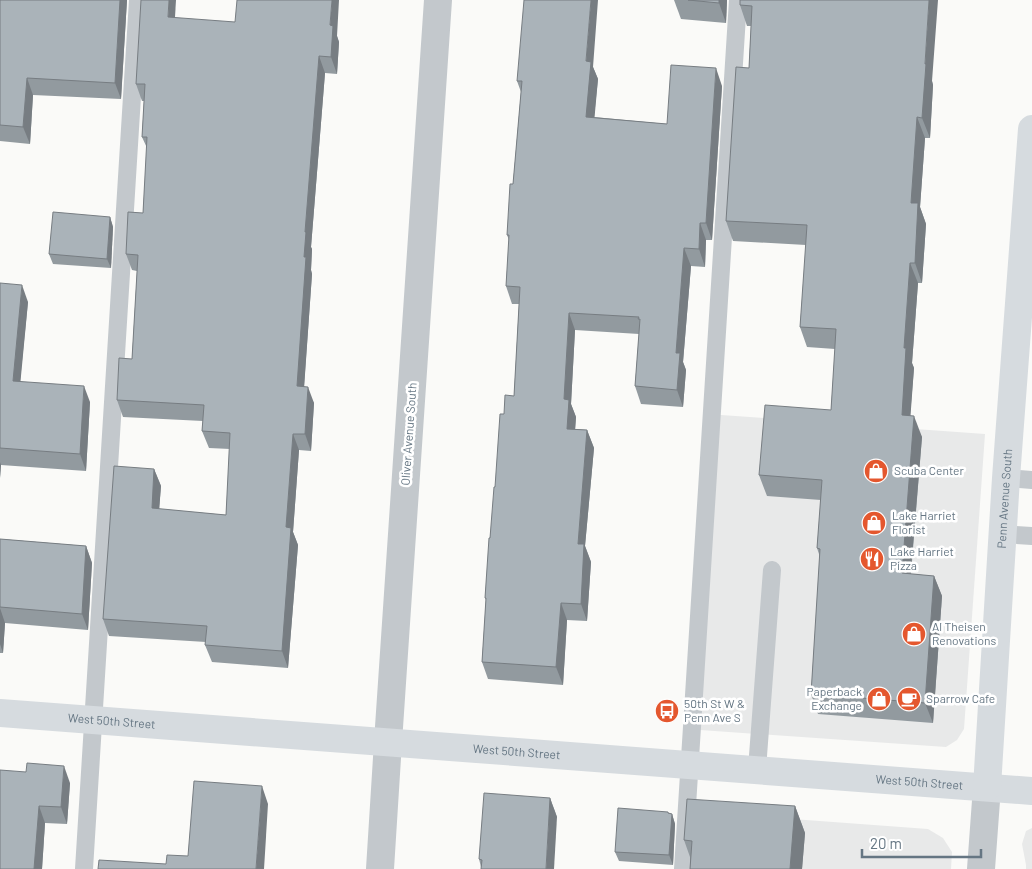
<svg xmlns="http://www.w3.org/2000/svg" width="1032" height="869" viewBox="0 0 1032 869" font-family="Barlow,sans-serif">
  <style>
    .built { fill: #e8e9e9 }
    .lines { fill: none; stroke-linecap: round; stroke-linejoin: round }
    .service { stroke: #c3c8cc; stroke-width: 18 }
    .minor { stroke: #c3c8cc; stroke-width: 28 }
    .tertiary { stroke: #c3c8cc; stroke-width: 28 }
    .secondary { stroke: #d6dbdf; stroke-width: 28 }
    .wall { fill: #929a9f }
    .shaded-wall { fill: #777d82 }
    .building { fill: #aab3b9; stroke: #777d82 }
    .labels { text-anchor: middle; stroke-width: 5; stroke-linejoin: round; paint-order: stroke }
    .street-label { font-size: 12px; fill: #657683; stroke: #fff }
    .poi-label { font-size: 12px; fill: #657683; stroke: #fff; text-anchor: start }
  </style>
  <rect width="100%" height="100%" fill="#fafaf8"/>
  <g class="built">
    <polygon points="707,414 985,434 964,729 957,740 946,747 686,729"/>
    <polygon points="682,811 928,829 943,838 952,852 951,869 678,869"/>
    <polygon points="1032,828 1032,869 1026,869 1026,865 1022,844 1026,831"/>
  </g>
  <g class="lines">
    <g class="service">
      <polyline points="1006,478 1032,480"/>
      <polyline points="1003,534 1032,536"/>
      <polyline points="757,769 772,570"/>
      <polyline points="84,869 138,0"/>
      <polyline points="683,869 738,0"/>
    </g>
    <polyline class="minor" points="380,869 388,742 438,0"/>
    <polyline class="tertiary" points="981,869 987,787"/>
    <g class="secondary">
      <path id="s1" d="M0,713L1032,791"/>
      <path id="s2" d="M987,787L1006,478L1032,129"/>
    </g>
  </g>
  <g class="wall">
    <polygon points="0,0 127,0 121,99 33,95 30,144 0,141"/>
    <polygon points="674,0 727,0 726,23 681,19"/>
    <polygon points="740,0 932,81 933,85 930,138 925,138 920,207 926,224 922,283 918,283 912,363 914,368 910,416 922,437 911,574 934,576 942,596 933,723 818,714 811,694 820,557 817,548 821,500 767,496 759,475 831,410 835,349 807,347 800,327 806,245 733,241 726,221 749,68 751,26 747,26 740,5"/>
    <polygon points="175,18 337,36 339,42 337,74 325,73 311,247 312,249 311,270 312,274 304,386 314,403 311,451 299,450 293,532 298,545 288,668 212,662 205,645 206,642 109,636 103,619 154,469 161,486 159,509 226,515 230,449 209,448 202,431 203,421 123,417 117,400 132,359 137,271 132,270 126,254 143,213 147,148 142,137 144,101 142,101 136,84"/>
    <polygon points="593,67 598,79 594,117 667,124 722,86 712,240 706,240 705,267 691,266 683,362 686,370 683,407 641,404 635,386 639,334 575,330 571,404 576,417 575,429 587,430 594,448 585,546 591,562 587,621 567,620 563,685 488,679 482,662 486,600 485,598 490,538 504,414 514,396 519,304 512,304 506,286 509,240 507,235 513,184 521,92 517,81"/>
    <polygon points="110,217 113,227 111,268 53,264 49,254"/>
    <polygon points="0,283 28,302 20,381 90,402 86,471 1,465 0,478"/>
    <polygon points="0,539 86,546 92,563 88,630 5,623 3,653 0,653"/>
    <polygon points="0,770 70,783 67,824 45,823 42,869 0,869"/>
    <polygon points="550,798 557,817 481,867 479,859"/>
    <polygon points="795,806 805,833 802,869 690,869 690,857 684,840"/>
    <polygon points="668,812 668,813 672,814 675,824 673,865 619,861 615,852"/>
  </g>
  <g class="shaded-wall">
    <polygon points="120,0 127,0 121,99 115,83"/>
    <polygon points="169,0 176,0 174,34 168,17"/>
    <polygon points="332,0 339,0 337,36 339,42 337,74 331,57 330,25"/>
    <polygon points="591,0 598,0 593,67 598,79 593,134 586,117 586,61"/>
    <polygon points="719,0 727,0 726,23 719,3"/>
    <polygon points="929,0 938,0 932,81 933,85 930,138 922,118 925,64"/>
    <polygon points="319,56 325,73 311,247 312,249 311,270 312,274 303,403 297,386 304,257 305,232"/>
    <polygon points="716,68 722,86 712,240 706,223"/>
    <polygon points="27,78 33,95 30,144 23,127"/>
    <polygon points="917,117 925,138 920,207 926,224 922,283 915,263 911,203"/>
    <polygon points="110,217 113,227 111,268 107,259"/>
    <polygon points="700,223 706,240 705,267 699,249"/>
    <polygon points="684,248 691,266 683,362 686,370 683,407 677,390 676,353"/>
    <polygon points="910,263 918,283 912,363 914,368 909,436 902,415 904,348"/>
    <polygon points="22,285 28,302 19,397 13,381"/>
    <polygon points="569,313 575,330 571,404 576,417 574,446 567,429 564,399"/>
    <polygon points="84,386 90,402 86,471 80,454"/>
    <polygon points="308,387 314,403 311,451 305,434"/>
    <polygon points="914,416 922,437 909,593 902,573"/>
    <polygon points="587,430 594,448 585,546 591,562 587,621 581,604 578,544"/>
    <polygon points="293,434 299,450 293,532 298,545 288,668 282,651 286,527"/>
    <polygon points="0,462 1,465 0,478"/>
    <polygon points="154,469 161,486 158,525 152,508"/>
    <polygon points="86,546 92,563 88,630 82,614"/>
    <polygon points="934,576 942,596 933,723 925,703"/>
    <polygon points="561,603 567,620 563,685 556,667"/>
    <polygon points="0,608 5,623 3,653 0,644"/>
    <polygon points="64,766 70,783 67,824 61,807"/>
    <polygon points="262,786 268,804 264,869 256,869"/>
    <polygon points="550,798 557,817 554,869 546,869"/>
    <polygon points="39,806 45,823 42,869 34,869"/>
    <polygon points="795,806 805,833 802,869 790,869"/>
    <polygon points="668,812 671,822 672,814 675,824 673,865 669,855"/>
  </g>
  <g class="building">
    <polygon points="0,0 120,0 115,83 27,78 23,127 0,125"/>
    <polygon points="141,0 169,0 168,17 235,22 237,0 332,0 330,25 333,26 331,57 319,56 305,232 306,232 304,257 306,257 297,386 308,387 305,434 293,434 286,527 291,528 282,651 205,645 207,626 103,619 114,466 154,469 152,508 226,515 230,433 202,431 204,405 117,400 119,358 132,359 138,255 126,254 128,212 143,213 147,137 142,137 145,84 136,84"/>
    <polygon points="524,0 591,0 586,61 591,62 586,117 667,124 671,65 716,68 706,223 700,223 699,249 684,248 676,353 680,353 677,390 635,386 640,319 638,319 639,317 569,313 564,399 569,400 567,429 587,430 578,544 584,544 581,604 561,603 556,667 482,662 486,598 485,598 489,538 490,538 494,487 495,487 500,414 504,414 505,395 514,396 520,287 506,286 509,235 507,235 510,184 513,184 522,81 517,81"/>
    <polygon points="688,0 719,0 719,3"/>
    <polygon points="740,0 929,0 925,64 926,64 922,118 917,117 911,203 918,203 915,263 910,263 904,348 906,348 902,415 914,416 902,573 934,576 925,703 811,694 820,549 817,548 822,480 759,475 765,405 831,410 836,329 800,327 807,225 726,221 736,67 749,68 752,6 740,5"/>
    <polygon points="53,212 110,217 107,259 49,254"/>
    <polygon points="0,283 22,285 13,381 84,386 80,454 0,448"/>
    <polygon points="0,539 86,546 82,614 0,607"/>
    <polygon points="27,763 64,766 61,807 39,806 34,869 0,869 0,770 26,772"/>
    <polygon points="194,781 262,786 256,869 98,869 99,860 166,864 167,855 188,856"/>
    <polygon points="484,793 550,798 546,869 481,869 482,860 479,859"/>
    <polygon points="687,799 795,806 790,869 690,869 692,841 684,840"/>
    <polygon points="618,808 668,812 668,813 672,814 669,855 615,852"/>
  </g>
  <defs>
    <g id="shop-disc" transform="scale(1.25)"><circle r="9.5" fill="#e4572e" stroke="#fff"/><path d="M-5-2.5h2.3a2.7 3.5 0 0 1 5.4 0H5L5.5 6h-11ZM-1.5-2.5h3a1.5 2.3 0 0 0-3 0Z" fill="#fff"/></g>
    <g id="restaurant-disc" transform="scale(1.25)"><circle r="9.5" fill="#e4572e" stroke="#fff"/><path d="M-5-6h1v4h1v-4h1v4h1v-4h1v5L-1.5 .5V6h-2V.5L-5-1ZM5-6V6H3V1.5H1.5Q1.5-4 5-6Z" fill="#fff"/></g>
    <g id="cafe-disc" transform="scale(1.25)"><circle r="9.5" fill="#e4572e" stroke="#fff"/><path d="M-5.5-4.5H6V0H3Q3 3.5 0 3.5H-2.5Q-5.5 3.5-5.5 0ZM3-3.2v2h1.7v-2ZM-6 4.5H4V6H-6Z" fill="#fff"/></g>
    <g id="bus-disc" transform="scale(1.25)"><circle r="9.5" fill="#e4572e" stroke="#fff"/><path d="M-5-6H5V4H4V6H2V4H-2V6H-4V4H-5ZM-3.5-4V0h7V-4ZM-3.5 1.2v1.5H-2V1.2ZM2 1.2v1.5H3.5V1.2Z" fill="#fff"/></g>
  </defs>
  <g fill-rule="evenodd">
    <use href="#shop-disc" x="876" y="471"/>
    <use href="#shop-disc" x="874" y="523"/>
    <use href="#restaurant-disc" x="872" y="559"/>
    <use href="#shop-disc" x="914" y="634"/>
    <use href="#shop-disc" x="879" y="699"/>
    <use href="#cafe-disc" x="909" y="699"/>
    <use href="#bus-disc" x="667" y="711"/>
  </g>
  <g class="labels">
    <g class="street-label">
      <text transform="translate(409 434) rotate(-86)" y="4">Oliver Avenue South</text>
      <text dy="4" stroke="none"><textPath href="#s2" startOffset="289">Penn Avenue South</textPath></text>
      <text dy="4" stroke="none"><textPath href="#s1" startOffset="112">West 50th Street</textPath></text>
      <text dy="4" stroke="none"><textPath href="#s1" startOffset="518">West 50th Street</textPath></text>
      <text dy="4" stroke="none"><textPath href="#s1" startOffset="922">West 50th Street</textPath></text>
    </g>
    <g class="poi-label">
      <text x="894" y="475">Scuba Center</text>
      <text x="892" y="520">Lake Harriet<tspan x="892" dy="14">Florist</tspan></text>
      <text x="890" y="556">Lake Harriet<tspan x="890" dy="14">Pizza</tspan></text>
      <text x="932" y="631">Al Theisen<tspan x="932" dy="14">Renovations</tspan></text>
      <text x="862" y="696" text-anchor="end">Paperback<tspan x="862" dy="14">Exchange</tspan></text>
      <text x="926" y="703">Sparrow Cafe</text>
      <text x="684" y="708">50th St W &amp;<tspan x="684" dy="14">Penn Ave S</tspan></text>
    </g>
  </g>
  <path d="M862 849v8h119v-8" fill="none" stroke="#657683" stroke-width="2.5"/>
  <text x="870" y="849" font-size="15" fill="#657683" stroke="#ffffff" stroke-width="4" paint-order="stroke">20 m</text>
</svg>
